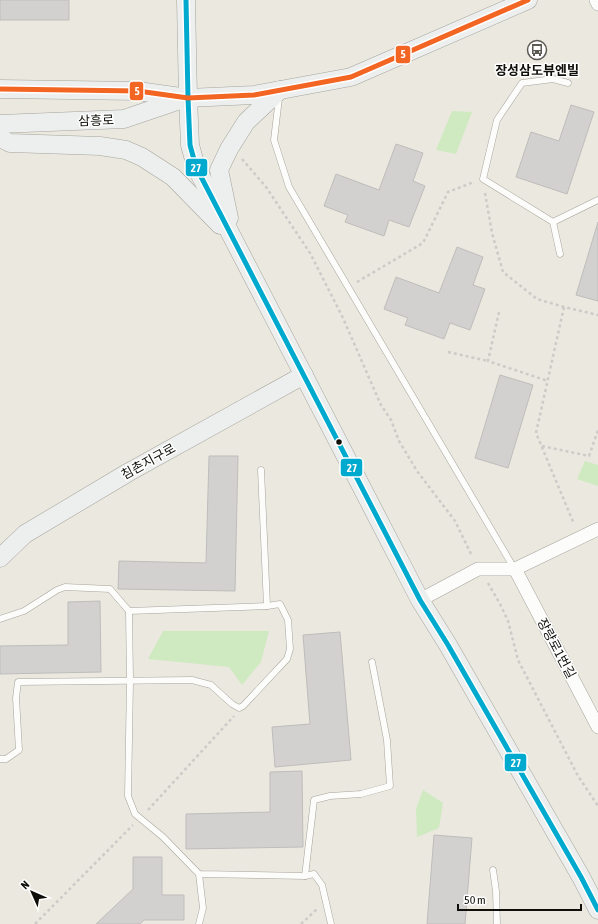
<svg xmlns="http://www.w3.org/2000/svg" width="598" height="924" viewBox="0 0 598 924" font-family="'Asap Condensed','Noto Sans KR',sans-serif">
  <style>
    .green { fill: #cfeac1 }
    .building { fill: #d2d1d0; stroke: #bebdbb }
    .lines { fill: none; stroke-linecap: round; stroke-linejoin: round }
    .lane-casing { stroke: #a6a49d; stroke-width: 7 }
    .street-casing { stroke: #a6a49d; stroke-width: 14 }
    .secondary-casing { stroke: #a6a49d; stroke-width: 19 }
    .path { stroke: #cccbc8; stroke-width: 2.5; stroke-dasharray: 3 3; stroke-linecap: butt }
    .lane { stroke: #fcfcfa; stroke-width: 6 }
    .street { stroke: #fcfcfa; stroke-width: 13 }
    .secondary { stroke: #ecefed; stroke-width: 18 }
    .bus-1-casing { stroke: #fff; stroke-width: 8 }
    .bus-2-casing { stroke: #fff; stroke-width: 8 }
    .bus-1 { stroke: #00a9ce; stroke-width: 5 }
    .bus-2 { stroke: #f26522; stroke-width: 5 }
    .bus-dot { fill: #0f0e08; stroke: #fff; stroke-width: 1.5 }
    .labels { text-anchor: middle; stroke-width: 3; stroke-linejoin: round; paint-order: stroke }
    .poi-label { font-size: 13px; font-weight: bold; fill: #0f0e08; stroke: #fff }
    .street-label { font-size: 13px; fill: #0f0e08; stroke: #fff }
    .line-badge { stroke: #fff; stroke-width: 1.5 }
    .badge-label { font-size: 11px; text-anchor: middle; font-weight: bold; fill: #fff }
  </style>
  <rect width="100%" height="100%" fill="#ebe8df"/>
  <g class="green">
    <polygon points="452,111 472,112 456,154 436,150"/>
    <polygon points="585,461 598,465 598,486 577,479"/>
    <polygon points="163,631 269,631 261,662 242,685 229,667 148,659"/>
    <polygon points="423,790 443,803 439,828 417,837 416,809"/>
  </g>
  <g class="building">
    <rect x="0" y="0" width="69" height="20"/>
    <polygon points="571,105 594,112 567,194 516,177 531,132 559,141"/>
    <polygon points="396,144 423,153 413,181 425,186 409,227 389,220 384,236 345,222 348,215 324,206 336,174 379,190"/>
    <polygon points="598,222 598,301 576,295"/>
    <polygon points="457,247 483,257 473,285 485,289 470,330 450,323 444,339 405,325 408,318 384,309 396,277 439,293"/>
    <polygon points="500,375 533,385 508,468 475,458"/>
    <polygon points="209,456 238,456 235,591 118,589 119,561 206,563"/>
    <polygon points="100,601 101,672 0,674 0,646 68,645 68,602"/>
    <polygon points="340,632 351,760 275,767 272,727 310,724 303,635"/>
    <polygon points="302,771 303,847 186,849 186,814 270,812 270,772"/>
    <polygon points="434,835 472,838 465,924 427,924"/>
    <polygon points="133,857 162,857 162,895 184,895 184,920 144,920 140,924 96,924 133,889"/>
  </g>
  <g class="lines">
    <g class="lane-casing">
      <g id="lane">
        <polyline points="568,83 553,79 522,83 497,120 483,179 553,222 598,200"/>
        <polyline points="279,98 274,140 289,187 514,568"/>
        <polyline points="553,222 560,254"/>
        <polyline points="129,611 267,606"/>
        <polyline points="0,619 24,611 57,590 65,587 110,589 129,611 130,681 128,796 135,814 163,837 199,874 305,876 314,874 322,885 331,924"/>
        <polyline points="0,759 6,759 19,750 16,698 18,682 192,680 211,685 232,704 239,708 243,706 287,659 290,649 288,620 280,604 267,606 261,470"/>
        <polyline points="493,870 496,891 497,924"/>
        <polyline points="305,876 314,800 330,796 361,794 390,786 387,740 372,662"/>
        <polyline points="199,924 203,908 199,874"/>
      </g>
    </g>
    <g class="street-casing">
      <g id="street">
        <polyline points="596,0 598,4"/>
        <polyline points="515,569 598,727"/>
        <polyline points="420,600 478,569 515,569 598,529"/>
      </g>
    </g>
    <g class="secondary-casing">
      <g id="secondary">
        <polyline points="186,0 188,98 190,145 196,167 420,600 448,645 581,877 598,910"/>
        <polyline points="0,89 138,91 188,98 254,95 351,77 528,0"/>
        <polyline points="0,124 124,119 183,99"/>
        <polyline points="0,138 10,143 100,146 126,150 142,157 173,177 220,225"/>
        <polyline points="229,218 219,170 229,149 246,122 280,90"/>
        <polyline points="0,558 25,534 129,472 304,375"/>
      </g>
    </g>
    <g class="path">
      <polyline points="242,159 266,187 310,253 343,318 381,405 391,420 399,441 417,471 455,521 472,556"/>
      <polyline points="485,193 492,233 503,272 537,299 564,307 598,315"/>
      <polyline points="357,282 423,243 448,192 474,182"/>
      <polyline points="564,307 536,433 574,524"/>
      <polyline points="499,312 488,361 548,381"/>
      <polyline points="448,352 488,361"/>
      <polyline points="542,446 589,456 598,430"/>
      <polyline points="488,583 500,604 508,621 518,660 578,776 598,806"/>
      <polyline points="148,810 234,716"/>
      <polyline points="35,924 133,825"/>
      <polyline points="301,924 317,909"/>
    </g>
    <use href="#lane" class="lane"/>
    <use href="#street" class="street"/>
    <use href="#secondary" class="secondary"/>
    <g class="bus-1-casing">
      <polyline id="bus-1" points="186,0 188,98 190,145 196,167 420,600 448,645 581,877 598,910"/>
    </g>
    <g class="bus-2-casing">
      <polyline id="bus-2" points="0,89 138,91 188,98 254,95 351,77 528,0"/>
    </g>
    <use href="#bus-1" class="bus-1"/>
    <use href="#bus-2" class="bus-2"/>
  </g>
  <defs>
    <g id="bus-ring" transform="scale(1)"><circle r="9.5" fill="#fff" stroke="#5c5a53" stroke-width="1.5"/><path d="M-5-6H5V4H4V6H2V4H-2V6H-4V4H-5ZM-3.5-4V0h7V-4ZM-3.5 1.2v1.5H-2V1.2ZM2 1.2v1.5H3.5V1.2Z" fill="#5c5a53"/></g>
  </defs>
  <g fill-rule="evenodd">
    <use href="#bus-ring" x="537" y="50"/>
  </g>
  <circle class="bus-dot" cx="339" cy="442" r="3.5"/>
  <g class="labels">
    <g class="poi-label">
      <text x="537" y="75">장성삼도뷰엔빌</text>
    </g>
    <g class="street-label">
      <text transform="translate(96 120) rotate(-2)" y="5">삼흥로</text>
      <text transform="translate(148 461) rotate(-29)" y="5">침촌지구로</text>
      <text transform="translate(557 648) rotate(62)" y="5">장량로1번길</text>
    </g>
  </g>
  <g class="line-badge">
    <rect x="395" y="45" width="16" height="19" rx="4" fill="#f26522"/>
    <rect x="129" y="81" width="15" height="20" rx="4" fill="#f26522"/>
    <rect x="185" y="158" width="23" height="19" rx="4" fill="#00a9ce"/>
    <rect x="340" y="458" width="23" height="19" rx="4" fill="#00a9ce"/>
    <rect x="504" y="753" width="23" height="19" rx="4" fill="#00a9ce"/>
  </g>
  <g class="badge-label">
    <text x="403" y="58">5</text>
    <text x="137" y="95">5</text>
    <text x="196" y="172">27</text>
    <text x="352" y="472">27</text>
    <text x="516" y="767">27</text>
  </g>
  <g transform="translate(32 892) rotate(315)" stroke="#ffffff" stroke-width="3" paint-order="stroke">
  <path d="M0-3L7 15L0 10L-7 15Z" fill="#0f0e08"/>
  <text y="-6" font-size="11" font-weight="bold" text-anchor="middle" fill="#0f0e08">N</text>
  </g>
  <path d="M458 904v6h123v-6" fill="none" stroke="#0f0e08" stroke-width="2"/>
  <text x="464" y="904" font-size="12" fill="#0f0e08" stroke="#ffffff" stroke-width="3" paint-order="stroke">50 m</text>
</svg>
